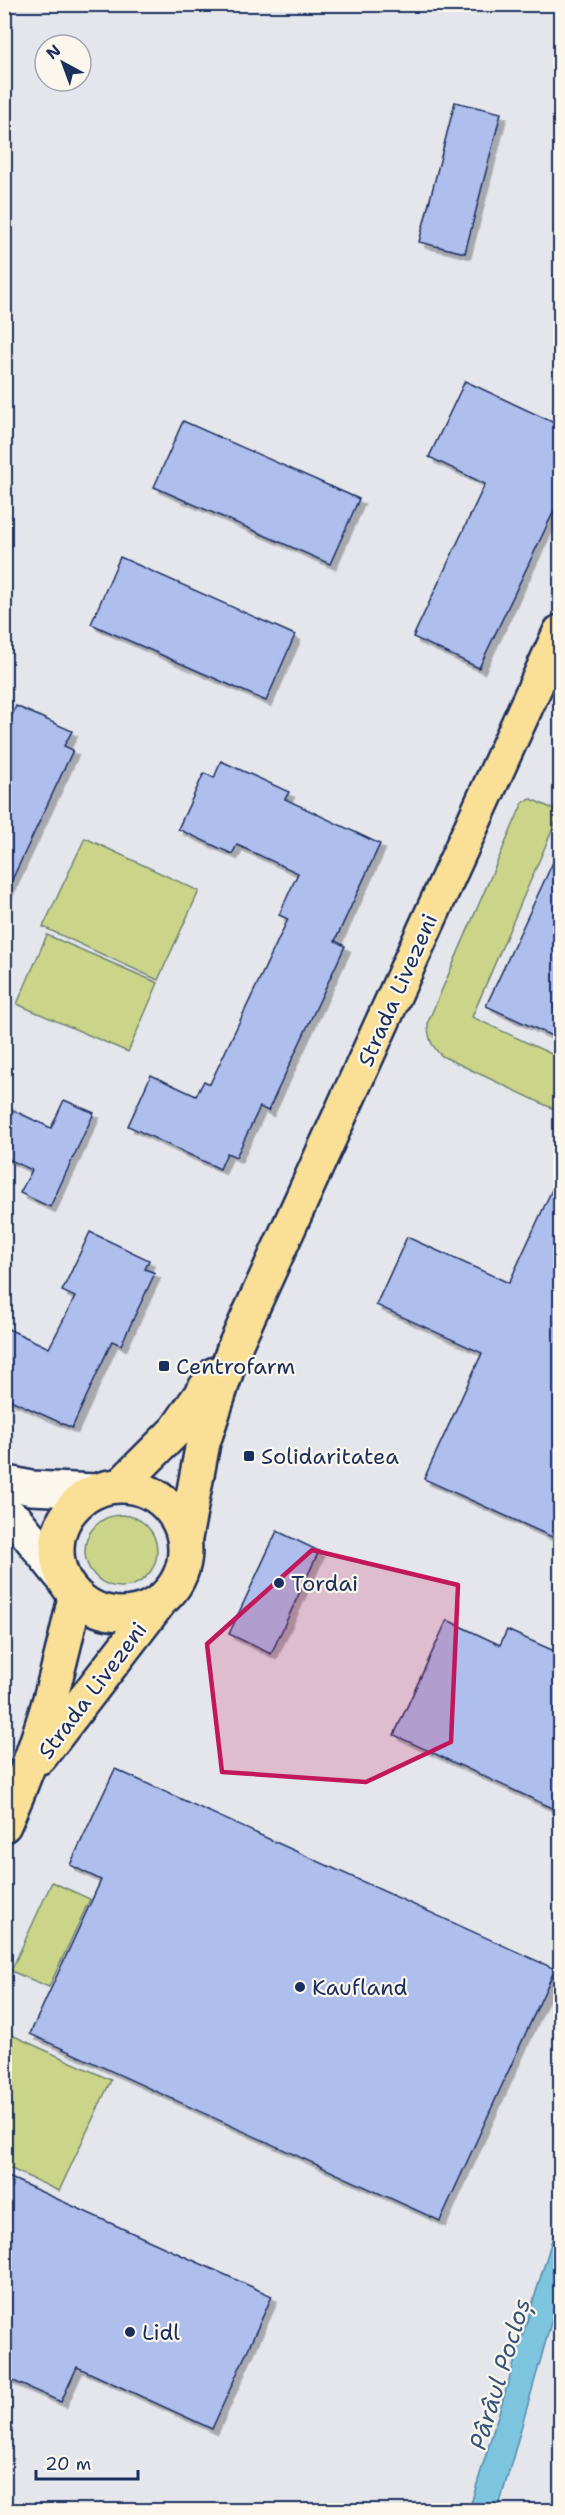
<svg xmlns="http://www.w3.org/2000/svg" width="565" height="2515" viewBox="0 0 565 2515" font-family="'Shantell Sans',sans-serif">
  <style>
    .green { fill: #cad589; stroke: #728274; stroke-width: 1.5 }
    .water { fill: #7dc5de; stroke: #5689ab; stroke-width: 1.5 }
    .building { fill: #aebeed; stroke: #1b2f5e; stroke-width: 1.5; filter: url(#shadow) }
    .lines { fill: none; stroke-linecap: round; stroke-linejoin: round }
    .minor-casing { stroke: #1b2f5e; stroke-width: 38 }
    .major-casing { stroke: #1b2f5e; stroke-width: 38 }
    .minor { stroke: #fbf7ec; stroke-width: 33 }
    .major { stroke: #fadf96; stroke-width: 33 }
    .marked { fill: #c2185b; fill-opacity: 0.2; stroke: #c2185b; stroke-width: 4.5; stroke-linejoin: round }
    .poi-dot { fill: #1b2f5e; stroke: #fbf7ec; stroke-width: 2 }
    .labels { text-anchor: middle; stroke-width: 4.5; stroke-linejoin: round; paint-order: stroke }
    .street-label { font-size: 22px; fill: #1b2f5e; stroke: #fbf7ec }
    .poi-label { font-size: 22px; fill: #1b2f5e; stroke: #fbf7ec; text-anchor: start }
    .water-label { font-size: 24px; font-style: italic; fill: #34547e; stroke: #fbf7ec }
  </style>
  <defs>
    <filter id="shadow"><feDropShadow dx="5.5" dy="5.5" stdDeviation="0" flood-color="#0004"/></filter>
  </defs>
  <rect width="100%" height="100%" fill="#e4e6ec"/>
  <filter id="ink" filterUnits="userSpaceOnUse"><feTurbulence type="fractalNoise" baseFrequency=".0167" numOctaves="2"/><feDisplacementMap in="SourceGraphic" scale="12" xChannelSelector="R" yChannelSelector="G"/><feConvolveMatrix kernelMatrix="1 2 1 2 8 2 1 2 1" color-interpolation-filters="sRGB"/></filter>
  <g filter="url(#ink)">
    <g class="green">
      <path d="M531,799L560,812L472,1017L560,1058V1112L442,1056C431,1046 428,1038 428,1022L523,802Z"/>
      <polygon points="85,838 199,891 158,980 43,927"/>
      <polygon points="47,935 158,983 128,1052 17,1004"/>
      <circle cx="121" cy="1551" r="36"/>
      <polygon points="52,1882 90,1899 49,1987 11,1971"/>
      <polygon points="5,2032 111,2080 59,2191 5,2166"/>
    </g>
    <polygon class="water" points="560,2214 560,2291 498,2510 469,2510"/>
    <g class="building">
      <polygon points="455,102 501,113 465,253 419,242"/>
      <polygon points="465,381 561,426 561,496 479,668 413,637 485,484 429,457"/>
      <polygon points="183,421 359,499 330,564 154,487"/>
      <polygon points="120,557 295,635 266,701 91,624"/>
      <polygon points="16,706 72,731 64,746 73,750 4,897 4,733"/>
      <polygon points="221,761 289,792 285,799 380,844 335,941 345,946 268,1111 260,1107 236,1157 227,1153 220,1169 128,1126 151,1075 196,1096 204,1081 210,1084 288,919 279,915 298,873 237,845 232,854 178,829 204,773 214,778"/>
      <polygon points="561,845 561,1040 486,1006"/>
      <polygon points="64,1100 94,1113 50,1207 20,1193 32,1170 4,1157 4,1106 51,1128"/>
      <polygon points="561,1170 561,1541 424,1479 482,1353 376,1305 407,1237 509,1283"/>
      <polygon points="90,1232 149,1260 145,1269 155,1273 121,1345 112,1341 72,1428 4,1397 4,1327 49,1348 75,1297 62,1291"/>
      <polygon points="277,1531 319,1551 271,1654 229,1634"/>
      <polygon points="447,1620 500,1645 507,1630 561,1654 561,1812 394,1735"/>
      <polygon points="115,1769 555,1969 440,2221 30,2034 101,1880 70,1865"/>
      <polygon points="4,2175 272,2296 212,2429 77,2367 61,2402 4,2377"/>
    </g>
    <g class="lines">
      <g class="minor-casing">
        <g id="minor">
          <polyline points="4,1482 31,1488 96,1491"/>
          <polyline points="4,1511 17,1521 61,1576"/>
        </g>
      </g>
      <g class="major-casing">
        <g id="major">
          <polyline points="121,1485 176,1430 215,1374"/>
          <circle cx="121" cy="1550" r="64"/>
          <polyline points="185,1538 203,1443 234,1348 560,632"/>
          <polyline points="40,1757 158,1604"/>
          <path d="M4,1825C38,1751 58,1676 75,1597"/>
        </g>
      </g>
      <use href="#minor" class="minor"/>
      <use href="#major" class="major"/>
    </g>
  </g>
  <path class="marked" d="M312,1550L458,1585L451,1742L366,1782L222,1772L207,1644Z"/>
  <g class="poi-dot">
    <rect x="158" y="1360" width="12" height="12" rx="3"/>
    <rect x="243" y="1450" width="12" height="12" rx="3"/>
    <circle cx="279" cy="1583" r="6"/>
    <circle cx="300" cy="1987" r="6"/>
    <circle cx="130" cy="2332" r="6"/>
  </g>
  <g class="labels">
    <g class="street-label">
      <text transform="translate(397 990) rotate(-66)" y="8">Strada Livezeni</text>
      <text transform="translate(92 1690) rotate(-53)" y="8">Strada Livezeni</text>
    </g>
    <g class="poi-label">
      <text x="176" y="1374">Centrofarm</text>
      <text x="261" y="1464">Solidaritatea</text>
      <text x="291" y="1591">Tordai</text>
      <text x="312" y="1995">Kaufland</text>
      <text x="142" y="2340">Lidl</text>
    </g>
    <g class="water-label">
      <text transform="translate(500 2374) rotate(-73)" y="8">Pârâul Pocloș</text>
    </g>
  </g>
  <rect width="565" height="2515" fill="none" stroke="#fbf7ec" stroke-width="24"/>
  <rect x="12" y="12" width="541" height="2491" fill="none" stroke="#1b2f5e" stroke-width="2" filter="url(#ink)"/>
  <g transform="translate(63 63) rotate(319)"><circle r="28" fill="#fbf7ec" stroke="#a1a7b3" stroke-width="1.5"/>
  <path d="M0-4.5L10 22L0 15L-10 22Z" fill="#1b2f5e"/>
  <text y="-9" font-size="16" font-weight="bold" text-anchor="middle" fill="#1b2f5e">N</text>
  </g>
  <path d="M36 2470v9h102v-9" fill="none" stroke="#1b2f5e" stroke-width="3"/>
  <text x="45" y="2470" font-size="18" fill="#1b2f5e" stroke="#fbf7ec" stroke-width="4.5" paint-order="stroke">20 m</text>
</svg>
